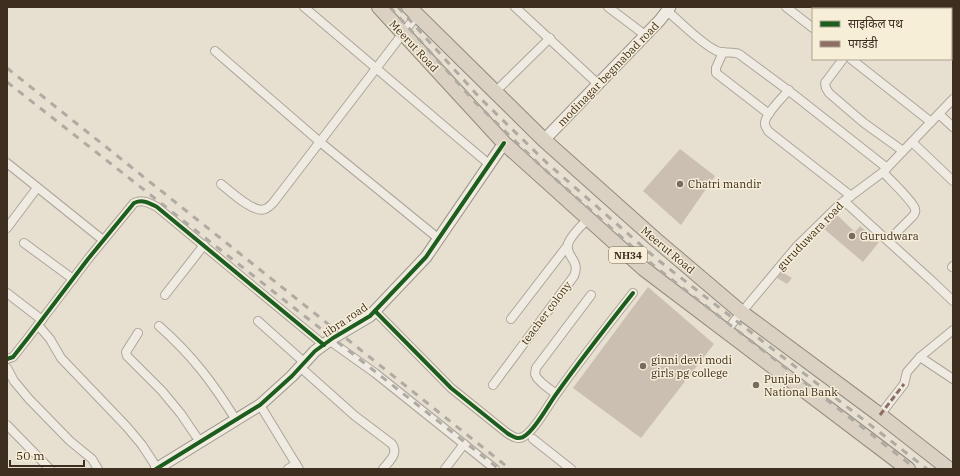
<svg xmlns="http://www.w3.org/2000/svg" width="960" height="476" viewBox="0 0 960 476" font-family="'IBM Plex Serif','Noto Sans Devanagari',serif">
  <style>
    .building { fill: #cbbfb2 }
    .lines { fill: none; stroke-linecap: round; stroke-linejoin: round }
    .street-casing { stroke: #ada599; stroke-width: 10 }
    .secondary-casing { stroke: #9c958a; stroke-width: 13 }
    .highway-casing { stroke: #928b80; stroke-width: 16 }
    .street { stroke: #efebe3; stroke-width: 8 }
    .secondary { stroke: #efebe3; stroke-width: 11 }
    .highway { stroke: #dad1c2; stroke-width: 14 }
    .rail { stroke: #afaaa2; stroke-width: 3; stroke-dasharray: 7 7; stroke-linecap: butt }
    .quiet { stroke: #8d6e63; stroke-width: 3; stroke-dasharray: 6 3; stroke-linecap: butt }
    .cycleway-casing { stroke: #f7eed8; stroke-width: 6 }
    .cycleway { stroke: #1b5e20; stroke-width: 4 }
    .poi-dot { fill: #786c5e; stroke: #f7eed8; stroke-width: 1.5 }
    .labels { text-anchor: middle; stroke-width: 3; stroke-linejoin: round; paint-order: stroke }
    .shield { fill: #f7eed8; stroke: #756857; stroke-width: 1 }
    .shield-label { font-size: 10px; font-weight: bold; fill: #3d2e20 }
    .street-label { font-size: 11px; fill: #3d2e20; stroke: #f7eed8 }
    .poi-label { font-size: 11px; fill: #3d2e20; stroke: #f7eed8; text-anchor: start }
  </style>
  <rect width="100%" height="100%" fill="#e7e0d1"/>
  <g class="building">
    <polygon points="680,149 715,176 681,225 643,191"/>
    <polygon points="837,215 855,232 860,226 879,242 863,262 823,228"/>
    <polygon points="782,272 792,278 787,284 777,278"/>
    <polygon points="648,287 714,344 641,438 573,388"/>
  </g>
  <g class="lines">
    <g class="street-casing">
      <g id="street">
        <polyline points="304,7 490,165"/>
        <polyline points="515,7 598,84"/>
        <polyline points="608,7 645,35"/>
        <polyline points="786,7 813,28"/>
        <polyline points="857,7 859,9"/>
        <polyline points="907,7 909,9"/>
        <polyline points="949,7 953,10"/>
        <path d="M667,11C681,22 701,44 717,51C724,54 732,51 739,54L793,94L887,168"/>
        <polyline points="951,41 953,43"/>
        <polyline points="215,51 320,142 439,239"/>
        <polyline points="723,52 716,68 716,73 769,114"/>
        <polyline points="843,59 825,83 826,88 829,93 864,123 903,151"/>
        <polyline points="851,59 931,122"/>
        <path d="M789,90C783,97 763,116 765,125C765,126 768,130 768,131L851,196"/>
        <polyline points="495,92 550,38"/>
        <polyline points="939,114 953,127"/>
        <polyline points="912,142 953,181"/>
        <polyline points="7,163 103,240"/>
        <path d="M883,172C889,179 913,201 915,209C916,212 914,215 912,217L888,241"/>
        <path d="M221,184C230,191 254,214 265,209C268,208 271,205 273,203L417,15"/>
        <polyline points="844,201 932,281 953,301"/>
        <polyline points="7,228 37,188"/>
        <polyline points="24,243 73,279"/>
        <polyline points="952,267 953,266"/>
        <polyline points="7,293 42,320"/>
        <polyline points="165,295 204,245"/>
        <path d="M375,311L451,388L507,433C513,437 519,441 526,435C537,427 548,405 557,393C581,359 607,326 633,293"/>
        <polyline points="511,319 568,245"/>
        <polyline points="258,321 305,363"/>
        <polyline points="38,325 50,339 61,358 127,427 142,445 157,468"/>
        <path d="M159,326C192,355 213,383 236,420"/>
        <polyline points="726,331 797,246 840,204 883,172 953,99"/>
        <polyline points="138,333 126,352 127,356 162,391 181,414 200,442"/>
        <polyline points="330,341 375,373 495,469"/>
        <polyline points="920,357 953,379"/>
        <path d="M7,359L13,357L28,338L88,259L134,203C143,199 149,203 157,207L324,345"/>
        <path d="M300,367L355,416L392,444C399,454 389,461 383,469"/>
        <polyline points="7,368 14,381 29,399 70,441 92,459 98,469"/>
        <path d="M493,385L574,276C581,260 565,257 568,244C571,235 582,225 588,219"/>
        <polyline points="556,394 543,384 537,378 535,374 536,368 591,295"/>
        <polyline points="260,405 299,469"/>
        <polyline points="880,415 904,384 907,372 920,357 953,330"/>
        <polyline points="7,425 50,469"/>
        <polyline points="533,439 571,469"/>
        <polyline points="288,469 296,464"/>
        <polyline points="445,469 464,444"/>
      </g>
    </g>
    <g class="secondary-casing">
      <g id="secondary">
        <polyline points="544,140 660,20 670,7"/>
        <polyline points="156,469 260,405 292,376 315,351 333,338 370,316 426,257 504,143"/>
      </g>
    </g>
    <g class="highway-casing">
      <g id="highway">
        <polyline points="379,7 504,143 644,269 908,469"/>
        <polyline points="409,7 544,140 655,239 741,312 880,415 949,469"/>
      </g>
    </g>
    <use href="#street" class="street"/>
    <use href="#secondary" class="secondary"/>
    <use href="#highway" class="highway"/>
    <g class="rail">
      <polyline points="390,7 475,102 543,168 653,265 916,469"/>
      <polyline points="398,7 480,98 547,163 658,260 927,469"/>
      <polyline points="7,68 510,469"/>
      <polyline points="7,82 499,469"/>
    </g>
    <polyline class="quiet" points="880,415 904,384"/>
    <g class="cycleway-casing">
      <g id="cycleway">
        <path d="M375,311L451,388L507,433C513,437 519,441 526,435C537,427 548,405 557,393C581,359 607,326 633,293"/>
        <path d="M7,359L13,357L28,338L88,259L134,203C143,199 149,203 157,207L324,345"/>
        <polyline points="156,469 260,405 292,376 315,351 333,338 370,316 426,257 504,143"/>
      </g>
    </g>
    <use href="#cycleway" class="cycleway"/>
  </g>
  <g class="poi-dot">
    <circle cx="680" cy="184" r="4"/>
    <circle cx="852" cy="236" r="4"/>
    <circle cx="643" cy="366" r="4"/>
    <circle cx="756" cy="385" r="4"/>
  </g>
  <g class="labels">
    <rect class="shield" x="609" y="247" width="38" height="16" rx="3"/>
    <g class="shield-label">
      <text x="628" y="259">NH34</text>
    </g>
    <g class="street-label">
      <text transform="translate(414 46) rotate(47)" y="4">Meerut Road</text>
      <text transform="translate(608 74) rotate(-46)" y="4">modinagar begmabad road</text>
      <text transform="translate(810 236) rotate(-46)" y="4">guruduwara road</text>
      <text transform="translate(668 250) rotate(40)" y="4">Meerut Road</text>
      <text transform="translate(546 313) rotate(-53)" y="4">teacher colony</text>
      <text transform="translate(345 320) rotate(-34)" y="4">tibra road</text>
    </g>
    <g class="poi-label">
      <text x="688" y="188">Chatri mandir</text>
      <text x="860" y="240">Gurudwara</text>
      <text x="651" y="364">ginni devi modi<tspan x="651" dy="13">girls pg college</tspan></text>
      <text x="764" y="383">Punjab<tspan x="764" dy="13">National Bank</tspan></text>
    </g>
  </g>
  <rect width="960" height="476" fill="none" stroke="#3d2e20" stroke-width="16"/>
  <rect x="812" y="8" width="140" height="52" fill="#f7eed8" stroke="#ada18e"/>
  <rect x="820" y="21" width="20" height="6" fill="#1b5e20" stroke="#ada18e"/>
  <text x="848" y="28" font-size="12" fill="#3d2e20">साइकिल पथ</text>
  <rect x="820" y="41" width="20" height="6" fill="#8d6e63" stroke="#ada18e"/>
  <text x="848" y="48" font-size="12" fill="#3d2e20">पगडंडी</text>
  <path d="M10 460v6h74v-6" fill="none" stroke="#3d2e20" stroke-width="2"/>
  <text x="16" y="460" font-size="12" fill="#3d2e20" stroke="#f7eed8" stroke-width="3" paint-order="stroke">50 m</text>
</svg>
